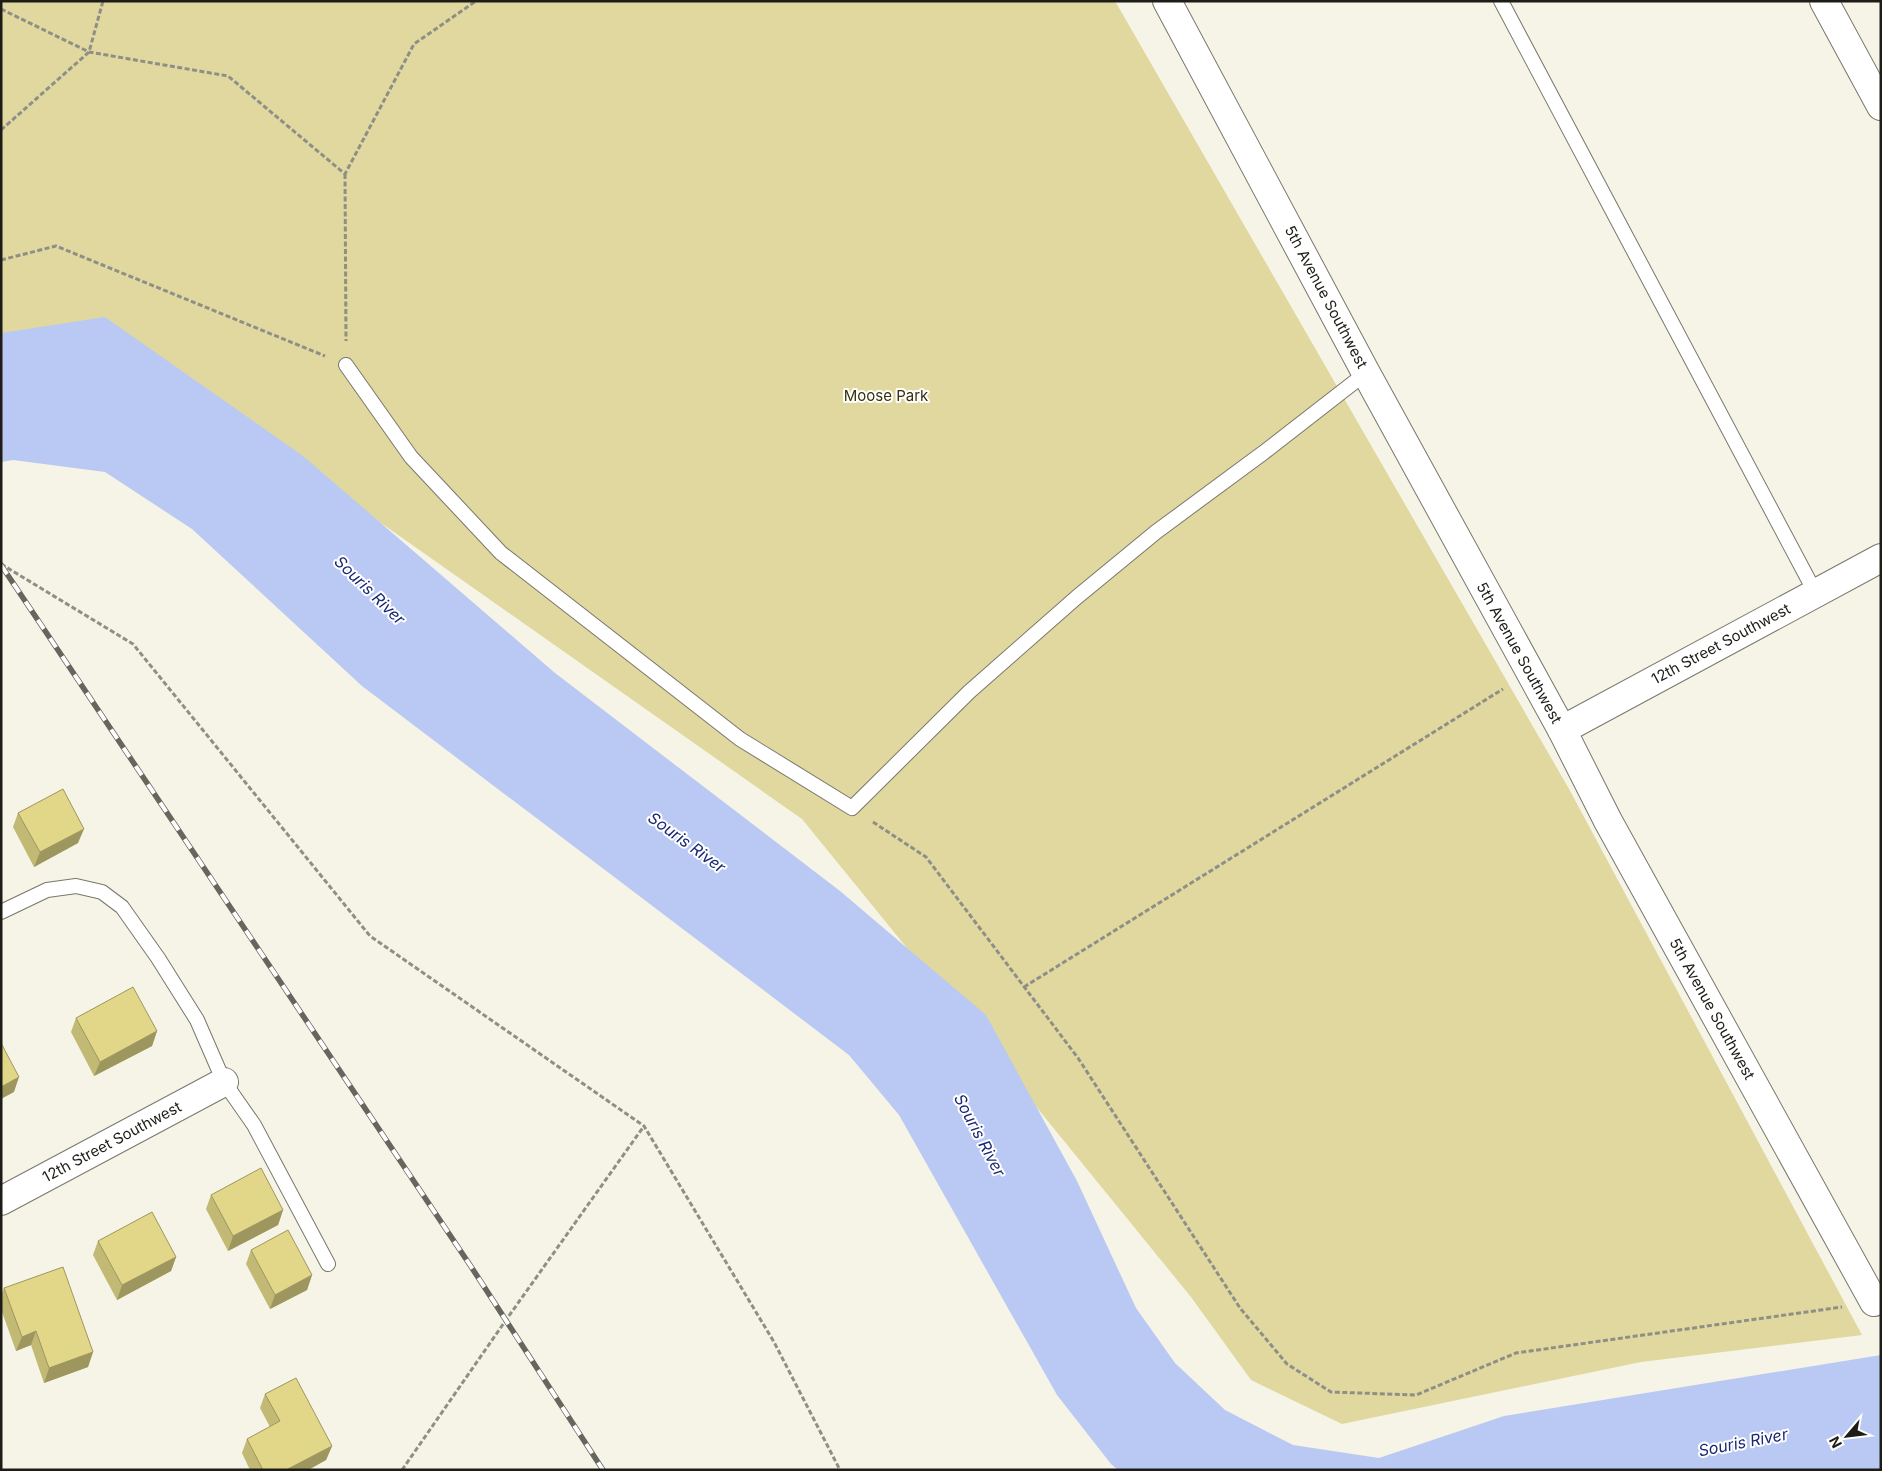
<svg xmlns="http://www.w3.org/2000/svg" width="1882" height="1471" viewBox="0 0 1882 1471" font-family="Inter,sans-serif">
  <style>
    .green { fill: #e0d89f }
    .water { fill: #bac9f3 }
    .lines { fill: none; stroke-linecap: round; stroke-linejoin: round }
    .service-casing { stroke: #79776c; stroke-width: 16 }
    .minor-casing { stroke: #79776c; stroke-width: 30 }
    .path { stroke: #908f86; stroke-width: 3; stroke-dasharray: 5 2.5; stroke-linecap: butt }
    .service { stroke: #fff; stroke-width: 14 }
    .minor { stroke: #fff; stroke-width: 28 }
    .rail-casing { stroke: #67665e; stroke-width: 5.5 }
    .rail { stroke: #fff; stroke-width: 4; stroke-dasharray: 11; stroke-linecap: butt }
    .wall { fill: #c2b975 }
    .shaded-wall { fill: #9e965f }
    .building { fill: #e2d788; stroke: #9e965f }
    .labels { text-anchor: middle; stroke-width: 4; stroke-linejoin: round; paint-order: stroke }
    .street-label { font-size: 15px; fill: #1d1c17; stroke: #fff }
    .park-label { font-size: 15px; fill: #35310d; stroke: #fff }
    .water-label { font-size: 16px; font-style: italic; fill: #1a2773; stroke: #fff }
  </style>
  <rect width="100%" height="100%" fill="#f5f4e6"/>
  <polygon class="green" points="1,1 1115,1 1569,789 1862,1335 1641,1362 1342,1424 1251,1380 1191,1297 802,819 226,414 1,348"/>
  <polygon class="water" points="105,317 303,456 555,673 840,891 986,1015 1077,1181 1136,1308 1175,1363 1225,1410 1293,1445 1379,1458 1504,1416 1881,1355 1881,1470 1118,1470 1111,1464 1057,1395 899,1115 849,1055 362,686 192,529 105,472 13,460 1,462 1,333"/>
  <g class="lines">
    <g class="service-casing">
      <g id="service">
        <polyline points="1501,1 1816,594"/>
        <polyline points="346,365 411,457 501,553 740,739 852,808 969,692 1077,597 1156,532 1263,453 1366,373"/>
        <polyline points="1,912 47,890 76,886 102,892 122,907 158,958 197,1020 224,1082 254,1125 328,1264"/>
      </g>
    </g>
    <g class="minor-casing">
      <g id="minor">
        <polyline points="1167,1 1366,373 1562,730 1608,821 1874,1302"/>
        <polyline points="1824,1 1881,106"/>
        <polyline points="1562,730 1881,558"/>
        <polyline points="1,1201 224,1082"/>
      </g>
    </g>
    <g class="path">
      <polyline points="1,9 89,52 228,76 345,174 414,44 476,1"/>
      <polyline points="1,130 89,52 103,1"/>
      <polyline points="345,174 346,341"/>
      <polyline points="1,260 56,246 325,356"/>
      <polyline points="1,564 133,644 370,936 644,1126 774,1342 840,1470"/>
      <polyline points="873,822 926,857 1078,1058 1240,1308 1287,1364 1331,1392 1416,1395 1516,1353 1842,1307"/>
      <polyline points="1024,987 1503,689"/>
      <polyline points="402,1470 506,1320 644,1126"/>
    </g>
    <use href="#service" class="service"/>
    <use href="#minor" class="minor"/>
    <g class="rail-casing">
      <polyline id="rail" points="1,565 470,1265 603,1470"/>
    </g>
    <use href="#rail" class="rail"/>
  </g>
  <g class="wall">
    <polygon points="18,813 78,843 34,867 13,827"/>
    <polygon points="76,1018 157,1031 152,1046 94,1076 71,1032"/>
    <polygon points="211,1195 283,1210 278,1225 228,1251 206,1209"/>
    <polygon points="98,1241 176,1257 171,1271 117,1300 93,1255"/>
    <polygon points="251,1250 312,1275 307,1290 270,1309 246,1264"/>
    <polygon points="4,1288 93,1352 88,1367 44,1383 31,1345 16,1351 1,1309 1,1296"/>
    <polygon points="265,1394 332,1446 326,1460 308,1470 250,1470 242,1453 247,1439 270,1427 260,1408"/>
  </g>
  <g class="shaded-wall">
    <polygon points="84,829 78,843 34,867 40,852"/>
    <polygon points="157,1031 152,1046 94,1076 100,1062"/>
    <polygon points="19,1077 14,1092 1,1099 1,1087"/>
    <polygon points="283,1210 278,1225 228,1251 233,1236"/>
    <polygon points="176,1257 171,1271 117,1300 122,1285"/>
    <polygon points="312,1275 307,1290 270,1309 275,1295"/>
    <polygon points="36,1331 31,1345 16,1351 22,1337"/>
    <polygon points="93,1352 88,1367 44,1383 49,1368"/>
    <polygon points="332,1446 326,1460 308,1470 286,1470"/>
  </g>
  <g class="building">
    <polygon points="63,789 84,829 40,852 18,813"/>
    <polygon points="133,987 157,1031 100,1062 76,1018"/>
    <polygon points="1,1043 19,1077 1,1087"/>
    <polygon points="261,1168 283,1210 233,1236 211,1195"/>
    <polygon points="152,1212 176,1257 122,1285 98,1241"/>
    <polygon points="288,1230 312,1275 275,1295 251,1250"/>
    <polygon points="63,1267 93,1352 49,1368 36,1331 22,1337 4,1288"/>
    <polygon points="296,1378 332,1446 286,1470 263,1470 247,1439 280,1421 265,1394"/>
  </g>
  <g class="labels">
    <g class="street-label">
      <text transform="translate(1326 297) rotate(62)" y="5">5th Avenue Southwest</text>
      <text transform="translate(1721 644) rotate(-28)" y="5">12th Street Southwest</text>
      <text transform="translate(1519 653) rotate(61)" y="5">5th Avenue Southwest</text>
      <text transform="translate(1712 1009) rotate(61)" y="5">5th Avenue Southwest</text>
      <text transform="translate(112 1142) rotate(-28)" y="5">12th Street Southwest</text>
    </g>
    <g class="park-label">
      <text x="886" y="401">Moose Park</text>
    </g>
    <g class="water-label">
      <text transform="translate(370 590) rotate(44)" y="6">Souris River</text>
      <text transform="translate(687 842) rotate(36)" y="6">Souris River</text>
      <text transform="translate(980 1135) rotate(62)" y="6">Souris River</text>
      <text transform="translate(1743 1442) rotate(-11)" y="6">Souris River</text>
    </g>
  </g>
  <rect width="1882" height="1471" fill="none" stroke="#1d1c17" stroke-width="5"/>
  <g transform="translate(1847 1436) rotate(242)" stroke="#ffffff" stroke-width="4" paint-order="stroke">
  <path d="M0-4L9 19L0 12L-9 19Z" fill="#1d1c17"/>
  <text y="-8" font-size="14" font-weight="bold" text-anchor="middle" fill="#1d1c17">N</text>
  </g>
</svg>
